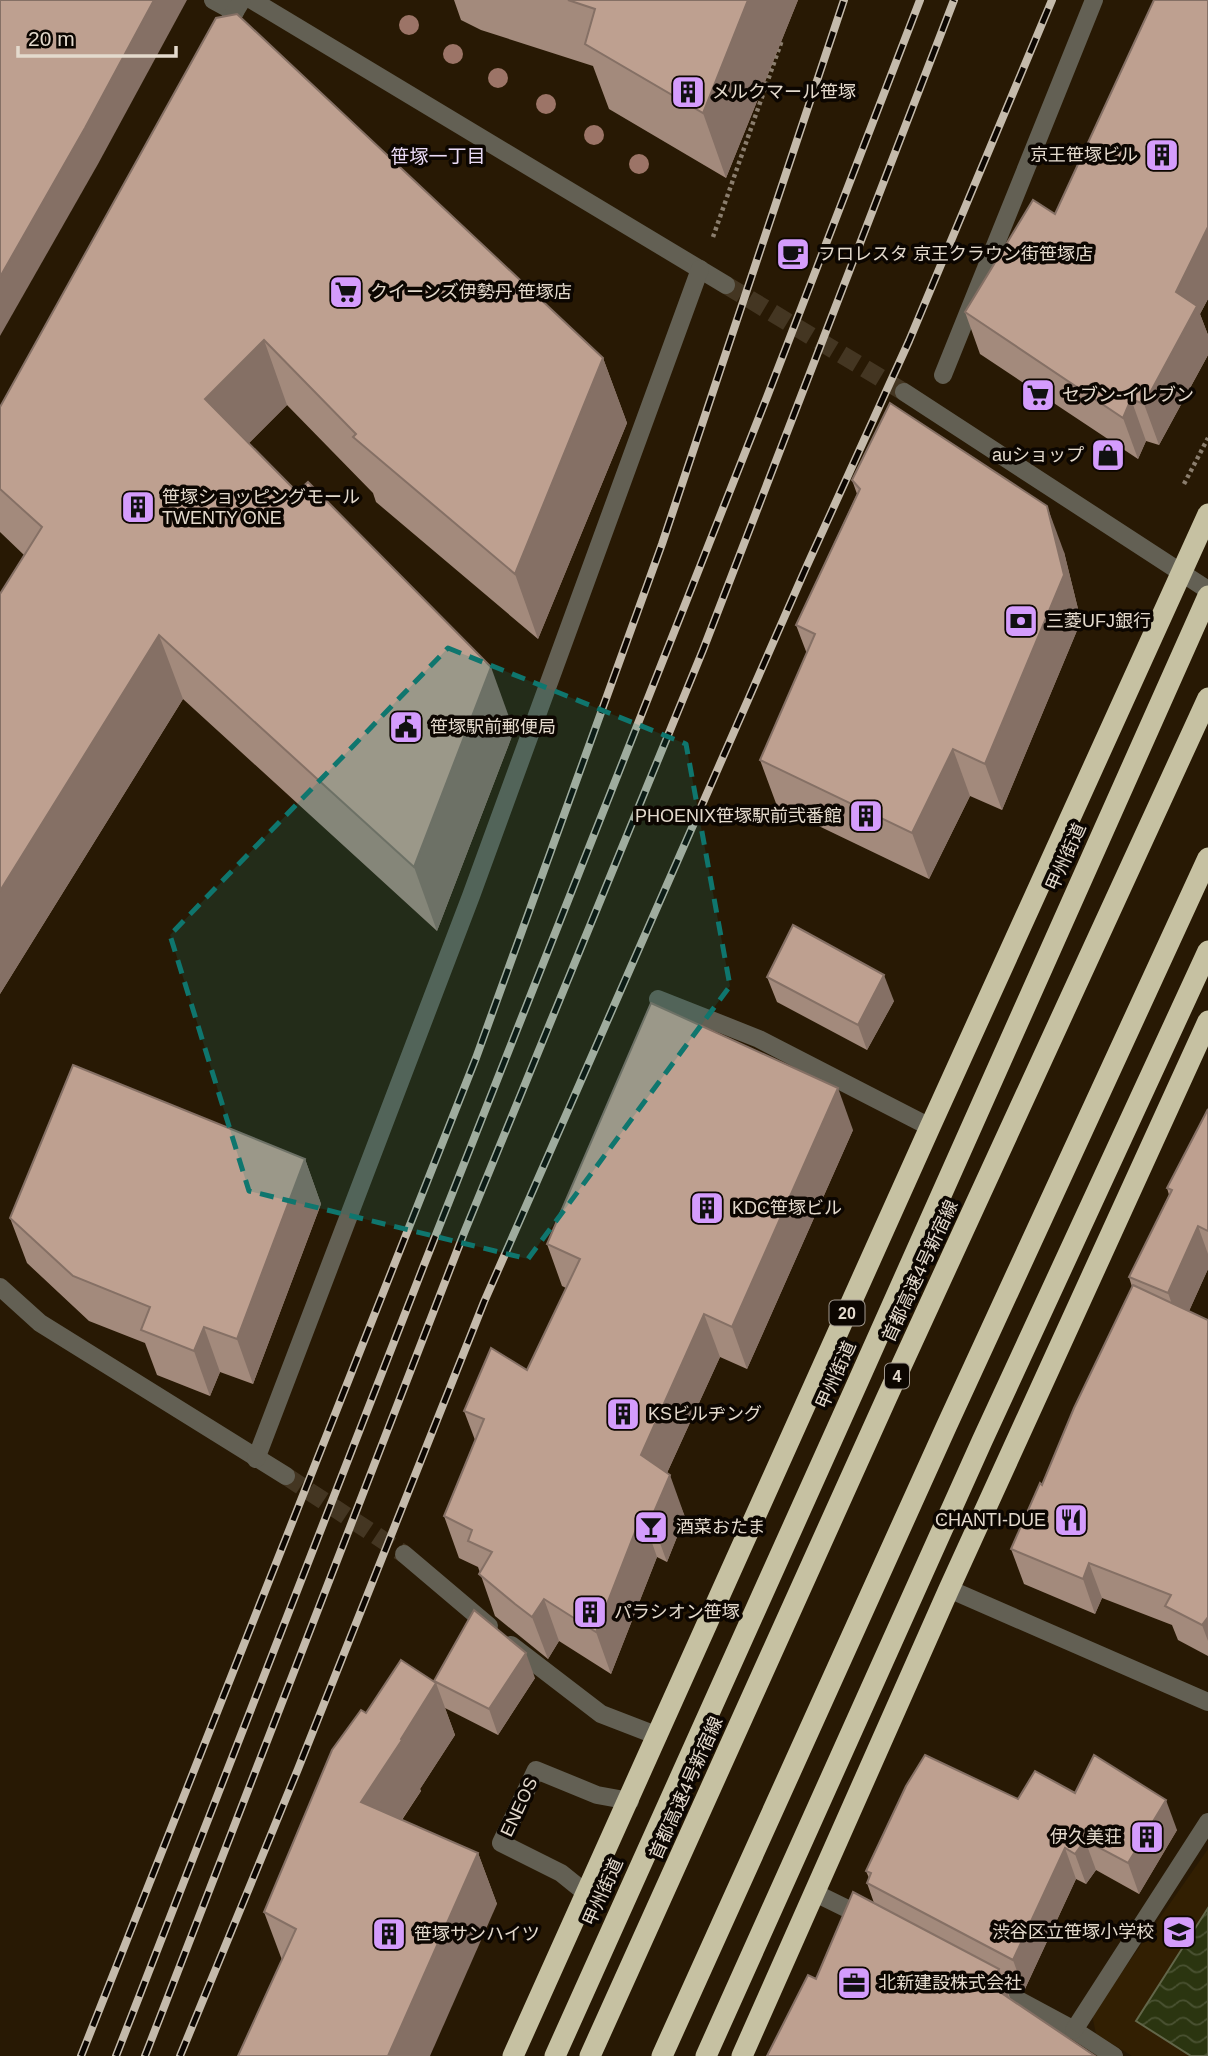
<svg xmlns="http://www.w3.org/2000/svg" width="1208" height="2056" viewBox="0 0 1208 2056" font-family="Arial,'Noto Sans JP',sans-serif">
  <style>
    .built { fill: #321f02 }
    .water { fill: url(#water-waves); stroke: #626649; stroke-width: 2 }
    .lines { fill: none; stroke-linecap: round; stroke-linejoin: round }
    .minor-tunnel { stroke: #443622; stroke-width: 18; stroke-dasharray: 18 9; stroke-linecap: butt }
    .path { stroke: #8b7e6e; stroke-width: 4.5; stroke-dasharray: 3.5 3.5; stroke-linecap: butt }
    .minor { stroke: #636054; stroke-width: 18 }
    .highway { stroke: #c6c1a2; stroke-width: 21 }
    .rail-casing { stroke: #c4baab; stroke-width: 8 }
    .rail { stroke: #0c0601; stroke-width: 5; stroke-dasharray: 16; stroke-linecap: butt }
    .tree { fill: #9c7467 }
    .wall { fill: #a38a7c }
    .shaded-wall { fill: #857065 }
    .building { fill: #bea090; stroke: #857065; stroke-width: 2 }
    .marked { fill: #0f766e; fill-opacity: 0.2; stroke: #0f766e; stroke-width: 5; stroke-dasharray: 14 9; stroke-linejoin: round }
    .labels { text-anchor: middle; stroke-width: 7; stroke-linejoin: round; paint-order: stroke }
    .shield { fill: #0c0601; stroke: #a39a90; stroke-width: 2 }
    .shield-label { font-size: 16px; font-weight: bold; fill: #e4dacd }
    .poi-label { font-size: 18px; fill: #e4dacd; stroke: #0c0601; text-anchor: start }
    .street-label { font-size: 18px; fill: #e4dacd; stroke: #0c0601 }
    .neighbourhood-label { font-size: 19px; fill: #eadbf6; stroke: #0c0601 }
  </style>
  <defs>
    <pattern id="water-waves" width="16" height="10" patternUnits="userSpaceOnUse" patternTransform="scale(1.75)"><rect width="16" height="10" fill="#2b3510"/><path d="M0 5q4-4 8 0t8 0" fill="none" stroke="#4a5232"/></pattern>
  </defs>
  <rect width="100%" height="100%" fill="#281904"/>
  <polygon class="built" points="1208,1849 1208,2056 1132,2056 1096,2034 1092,2015"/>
  <polygon class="water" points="1208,1908 1208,2056 1191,2056 1136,2021"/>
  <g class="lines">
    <g class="minor-tunnel">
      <polyline points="726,285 904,392"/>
      <polyline points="286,1476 404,1554"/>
    </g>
    <g class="path">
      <polyline points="713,237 782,40"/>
      <polyline points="1184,484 1208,438"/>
    </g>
    <g class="minor">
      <polyline points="213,0 235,12"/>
      <polyline points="252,0 726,285"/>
      <polyline points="220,36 242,0"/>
      <polyline points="943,375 1094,0"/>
      <polyline points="904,392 1208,590"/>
      <polyline points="658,999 759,1039 930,1127"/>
      <polyline points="0,1287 40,1323 286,1476"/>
      <polyline points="256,1459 471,896 700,269"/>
      <polyline points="404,1554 489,1626"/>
      <polyline points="949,1589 1208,1702"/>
      <polyline points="511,1645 601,1714 658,1736"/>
      <polyline points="815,1893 866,1918"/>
      <polyline points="587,1894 561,1873 501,1843 536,1770 597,1795 630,1801"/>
      <polyline points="987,1983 1074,2030 1114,2056"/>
      <polyline points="1074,2030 1208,1822"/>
    </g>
    <g class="highway">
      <polyline points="513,2056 930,1127 1208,514"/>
      <polyline points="555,2056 857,1384 1208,596"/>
      <polyline points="590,2056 887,1397 1208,698"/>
      <polyline points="662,2056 947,1425 1208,858"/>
      <polyline points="706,2056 982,1441 1208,951"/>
      <polyline points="742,2056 949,1589 1208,1021"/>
    </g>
    <g class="rail-casing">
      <g id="rail">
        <polyline points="81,2056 476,1058 662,544 844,0"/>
        <polyline points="116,2056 422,1270 767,397 920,0"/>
        <polyline points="145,2056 464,1233 703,650 954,0"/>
        <polyline points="180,2056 298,1769 484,1302 805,570 909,341 1052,0"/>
      </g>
    </g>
    <use href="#rail" class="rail"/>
  </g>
  <g class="tree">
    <circle cx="409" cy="25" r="10"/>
    <circle cx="453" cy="54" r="10"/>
    <circle cx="498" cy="78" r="10"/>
    <circle cx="546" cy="104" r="10"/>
    <circle cx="594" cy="135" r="10"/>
    <circle cx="639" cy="164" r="10"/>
  </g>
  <g class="wall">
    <polygon points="454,0 798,0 726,178 609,109 593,66 481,30 461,20"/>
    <polygon points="1208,0 1208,299 1200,314 1208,335 1208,355 1159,445 1146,441 1138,459 980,354 965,312 1055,214"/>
    <polygon points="216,18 603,358 627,423 538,639 376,502 373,493 287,405 249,443 514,731 437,931 183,699 0,994 0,594 24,555 0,532 0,407"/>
    <polygon points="852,480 1064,552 1081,621 1002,810 970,796 929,879 777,806 760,760 807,654 796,625 857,494"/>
    <polygon points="767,977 894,1001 867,1050 777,1002"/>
    <polygon points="1208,1109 1208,1269 1189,1311 1208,1320 1208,1656 1178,1640 1172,1625 1102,1598 1095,1614 1024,1584 1011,1549 1042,1485 1132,1287 1129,1277 1169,1195 1167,1188"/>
    <polygon points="853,1130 747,1369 720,1357 667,1473 685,1517 667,1562 657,1557 611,1674 559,1641 548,1659 495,1616 478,1567 459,1558 444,1516 475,1440 464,1411 527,1370 566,1288 562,1286 547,1244"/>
    <polygon points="305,1159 321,1204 253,1384 220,1372 210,1396 157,1375 145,1343 89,1321 27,1263 10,1218"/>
    <polygon points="535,1678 498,1735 445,1708 455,1735 420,1789 421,1791 402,1820 478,1853 497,1904 282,1960 264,1912 366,1713 435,1683"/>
    <polygon points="1075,1793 1177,1830 1139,1894 1096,1870 1086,1884 1076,1879 1024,1991 1003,1979 1010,1998 816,1979 874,1903 867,1883 869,1878 866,1871"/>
  </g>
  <g class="shaded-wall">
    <polygon points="154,0 187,0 98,164 0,336 0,277"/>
    <polygon points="748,0 798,0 726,178 703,113"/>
    <polygon points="1208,227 1208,299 1200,314 1208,335 1208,355 1159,445 1144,404 1176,292"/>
    <polygon points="264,340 287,405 229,463 205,399"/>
    <polygon points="603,358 627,423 538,639 515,574"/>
    <polygon points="1131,399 1146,441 1138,459 1123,418"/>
    <polygon points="1047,506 1064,552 1081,621 1002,810 985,764"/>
    <polygon points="159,635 183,699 0,994 0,891"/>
    <polygon points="491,667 514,731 437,931 414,867"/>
    <polygon points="953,749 970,796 929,879 912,833"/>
    <polygon points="884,975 894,1001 867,1050 858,1025"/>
    <polygon points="838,1088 853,1130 747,1369 732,1327"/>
    <polygon points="305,1159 321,1204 253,1384 237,1339"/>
    <polygon points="1198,1226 1208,1254 1208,1269 1181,1329 1168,1293"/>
    <polygon points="704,1314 720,1357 656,1497 641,1455"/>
    <polygon points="204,1327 220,1372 210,1396 194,1351"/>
    <polygon points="670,1475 685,1517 667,1562 651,1519"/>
    <polygon points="642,1514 657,1557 611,1674 596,1632"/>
    <polygon points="1089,1563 1102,1598 1095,1614 1083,1579"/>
    <polygon points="544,1599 559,1641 548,1659 532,1617"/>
    <polygon points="1208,1617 1208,1641 1202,1625"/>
    <polygon points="526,1653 535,1678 498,1735 489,1709"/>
    <polygon points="436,1683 455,1735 420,1789 421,1791 379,1853 361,1802"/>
    <polygon points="1166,1800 1177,1830 1139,1894 1128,1863"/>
    <polygon points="1085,1840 1096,1870 1086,1884 1075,1854"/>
    <polygon points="1065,1848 1076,1879 1024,1991 1013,1960"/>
    <polygon points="478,1853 497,1904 430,2056 388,2056"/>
    <polygon points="999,1969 1014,2011 991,1986"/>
  </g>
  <g class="building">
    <polygon points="0,0 154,0 85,128 0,277"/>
    <polygon points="568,0 748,0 703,113 585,44 595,9"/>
    <polygon points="1154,0 1208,0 1208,227 1176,292 1197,306 1144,404 1131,399 1123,418 965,312 1033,200 1055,214"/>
    <polygon points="237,14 603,358 515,574 353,437 356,434 264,340 205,399 297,492 308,482 491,667 414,867 159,635 0,891 0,594 42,527 0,489 0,407 216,18"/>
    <polygon points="890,403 1047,506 1064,575 985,764 953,749 912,833 760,760 815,634 796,625 860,489 852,480"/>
    <polygon points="793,925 884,975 858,1025 767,977"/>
    <polygon points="651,1003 838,1088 732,1327 704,1314 641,1455 670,1475 651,1519 642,1514 596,1632 544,1599 532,1617 515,1604 479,1574 492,1552 468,1541 472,1530 444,1516 484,1419 464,1411 491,1348 527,1370 580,1259 547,1244"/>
    <polygon points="73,1065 305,1159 237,1339 204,1327 194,1351 141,1330 150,1307 73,1276 10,1218"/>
    <polygon points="1208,1109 1208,1231 1198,1226 1168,1293 1129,1277 1172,1190 1167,1188"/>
    <polygon points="1133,1285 1208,1320 1208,1617 1202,1625 1165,1606 1171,1595 1089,1563 1083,1579 1011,1549 1040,1483 1042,1485 1074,1408"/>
    <polygon points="474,1610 526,1653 489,1709 434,1681"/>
    <polygon points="401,1660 436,1683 401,1739 402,1740 361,1802 478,1853 388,2056 238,2056 296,1929 264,1912 332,1750 361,1710 366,1713"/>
    <polygon points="925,1755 1018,1799 1035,1771 1075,1793 1094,1755 1166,1800 1128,1863 1085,1840 1075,1854 1065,1848 1013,1960 867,1883 871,1873 866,1871 906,1786"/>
    <polygon points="853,1892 999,1969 991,1986 1095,2056 767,2056 808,1975 816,1979"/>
  </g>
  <path class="marked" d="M448,648L686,744L730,986L528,1259L249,1191L170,935Z"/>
  <defs>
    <g id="building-square" transform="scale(1.75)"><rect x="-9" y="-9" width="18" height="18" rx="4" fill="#d49cfc" stroke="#0c0601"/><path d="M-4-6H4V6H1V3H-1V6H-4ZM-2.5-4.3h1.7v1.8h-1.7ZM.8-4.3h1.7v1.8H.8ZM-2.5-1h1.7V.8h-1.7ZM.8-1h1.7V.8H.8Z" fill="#111"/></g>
    <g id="cafe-square" transform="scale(1.75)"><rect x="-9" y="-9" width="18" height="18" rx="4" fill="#d49cfc" stroke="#0c0601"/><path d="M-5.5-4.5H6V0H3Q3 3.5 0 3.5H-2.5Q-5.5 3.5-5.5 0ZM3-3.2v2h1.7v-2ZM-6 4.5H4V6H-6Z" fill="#111"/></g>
    <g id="supermarket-square" transform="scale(1.75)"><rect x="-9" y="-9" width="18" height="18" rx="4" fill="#d49cfc" stroke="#0c0601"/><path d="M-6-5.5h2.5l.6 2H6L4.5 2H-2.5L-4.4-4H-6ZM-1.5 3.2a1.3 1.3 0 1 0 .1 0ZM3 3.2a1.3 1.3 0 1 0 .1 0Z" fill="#111"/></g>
    <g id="shop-square" transform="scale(1.75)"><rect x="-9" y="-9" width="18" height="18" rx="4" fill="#d49cfc" stroke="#0c0601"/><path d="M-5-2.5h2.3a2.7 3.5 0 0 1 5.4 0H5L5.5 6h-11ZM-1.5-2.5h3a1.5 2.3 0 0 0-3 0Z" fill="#111"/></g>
    <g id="bank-square" transform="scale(1.75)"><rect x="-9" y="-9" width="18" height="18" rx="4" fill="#d49cfc" stroke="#0c0601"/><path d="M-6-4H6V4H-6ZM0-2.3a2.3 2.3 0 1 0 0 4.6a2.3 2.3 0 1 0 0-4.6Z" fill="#111"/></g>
    <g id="civic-square" transform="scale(1.75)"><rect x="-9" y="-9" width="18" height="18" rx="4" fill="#d49cfc" stroke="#0c0601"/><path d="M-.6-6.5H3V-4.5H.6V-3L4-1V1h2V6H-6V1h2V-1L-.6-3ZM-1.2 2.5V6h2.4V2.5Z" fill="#111"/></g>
    <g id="restaurant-square" transform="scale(1.75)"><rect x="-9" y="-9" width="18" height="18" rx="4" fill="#d49cfc" stroke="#0c0601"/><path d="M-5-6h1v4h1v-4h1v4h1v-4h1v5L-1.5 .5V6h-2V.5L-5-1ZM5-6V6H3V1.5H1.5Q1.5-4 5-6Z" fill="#111"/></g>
    <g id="bar-square" transform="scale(1.75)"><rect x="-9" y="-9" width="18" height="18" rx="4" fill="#d49cfc" stroke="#0c0601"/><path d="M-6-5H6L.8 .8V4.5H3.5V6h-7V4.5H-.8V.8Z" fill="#111"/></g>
    <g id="school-square" transform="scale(1.75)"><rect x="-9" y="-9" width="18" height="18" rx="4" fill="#d49cfc" stroke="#0c0601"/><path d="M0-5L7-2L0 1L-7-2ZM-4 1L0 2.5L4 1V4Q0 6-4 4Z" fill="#111"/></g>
    <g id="office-square" transform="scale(1.75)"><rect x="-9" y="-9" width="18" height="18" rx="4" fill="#d49cfc" stroke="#0c0601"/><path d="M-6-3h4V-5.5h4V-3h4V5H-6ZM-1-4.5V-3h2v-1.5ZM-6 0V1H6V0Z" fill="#111"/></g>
  </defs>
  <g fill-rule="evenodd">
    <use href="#building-square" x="688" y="92"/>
    <use href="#building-square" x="1162" y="155"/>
    <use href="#cafe-square" x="793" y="254"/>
    <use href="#supermarket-square" x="346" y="292"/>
    <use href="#supermarket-square" x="1038" y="395"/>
    <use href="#shop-square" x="1108" y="455"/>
    <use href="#building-square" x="138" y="507"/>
    <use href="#bank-square" x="1021" y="621"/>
    <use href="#civic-square" x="406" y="727"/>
    <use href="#building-square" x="866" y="816"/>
    <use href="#building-square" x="707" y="1208"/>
    <use href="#building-square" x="623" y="1414"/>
    <use href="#restaurant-square" x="1071" y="1520"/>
    <use href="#bar-square" x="651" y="1527"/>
    <use href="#building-square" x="590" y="1612"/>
    <use href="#building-square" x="1147" y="1837"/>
    <use href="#school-square" x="1179" y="1932"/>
    <use href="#building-square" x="389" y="1934"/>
    <use href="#office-square" x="854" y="1983"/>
  </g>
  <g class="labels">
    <g class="shield">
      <rect x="829.5" y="1300.5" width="35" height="25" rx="5"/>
      <rect x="885" y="1363.5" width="24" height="25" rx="5"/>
    </g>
    <g class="shield-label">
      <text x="847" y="1319">20</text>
      <text x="897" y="1382">4</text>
    </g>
    <g class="poi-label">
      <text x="712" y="98">メルクマール笹塚</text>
      <text x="1138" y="161" text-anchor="end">京王笹塚ビル</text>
      <text x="818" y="260">フロレスタ 京王クラウン街笹塚店</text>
      <text x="370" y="298">クイーンズ伊勢丹 笹塚店</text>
      <text x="1062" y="401">セブン-イレブン</text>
      <text x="1084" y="461" text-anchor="end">auショップ</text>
      <text x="162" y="503">笹塚ショッピングモール<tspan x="162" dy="21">TWENTY ONE</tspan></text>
      <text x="1046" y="627">三菱UFJ銀行</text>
      <text x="430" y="733">笹塚駅前郵便局</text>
      <text x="842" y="822" text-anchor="end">PHOENIX笹塚駅前弐番館</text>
      <text x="732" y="1214">KDC笹塚ビル</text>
      <text x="648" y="1420">KSビルヂング</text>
      <text x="1046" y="1526" text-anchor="end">CHANTI-DUE</text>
      <text x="676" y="1533">酒菜おたま</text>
      <text x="614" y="1618">パラシオン笹塚</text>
      <text x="1122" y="1843" text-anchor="end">伊久美荘</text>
      <text x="1154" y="1938" text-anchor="end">渋谷区立笹塚小学校</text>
      <text x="414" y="1940">笹塚サンハイツ</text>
      <text x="878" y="1989">北新建設株式会社</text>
    </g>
    <g class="street-label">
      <text transform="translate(1066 857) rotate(-66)" y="6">甲州街道</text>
      <text transform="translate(920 1271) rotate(-65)" y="6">首都高速4号新宿線</text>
      <text transform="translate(836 1375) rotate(-66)" y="6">甲州街道</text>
      <text transform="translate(686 1788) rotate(-66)" y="6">首都高速4号新宿線</text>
      <text transform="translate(519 1807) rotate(-65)" y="6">ENEOS</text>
      <text transform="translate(603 1892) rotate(-66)" y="6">甲州街道</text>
    </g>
    <g class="neighbourhood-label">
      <text x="438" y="163">笹塚一丁目</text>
    </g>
  </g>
  <path d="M18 46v10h158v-10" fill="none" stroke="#e4dacd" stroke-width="3.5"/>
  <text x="28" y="46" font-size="21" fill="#e4dacd" stroke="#0c0601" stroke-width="5" paint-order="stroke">20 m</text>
</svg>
